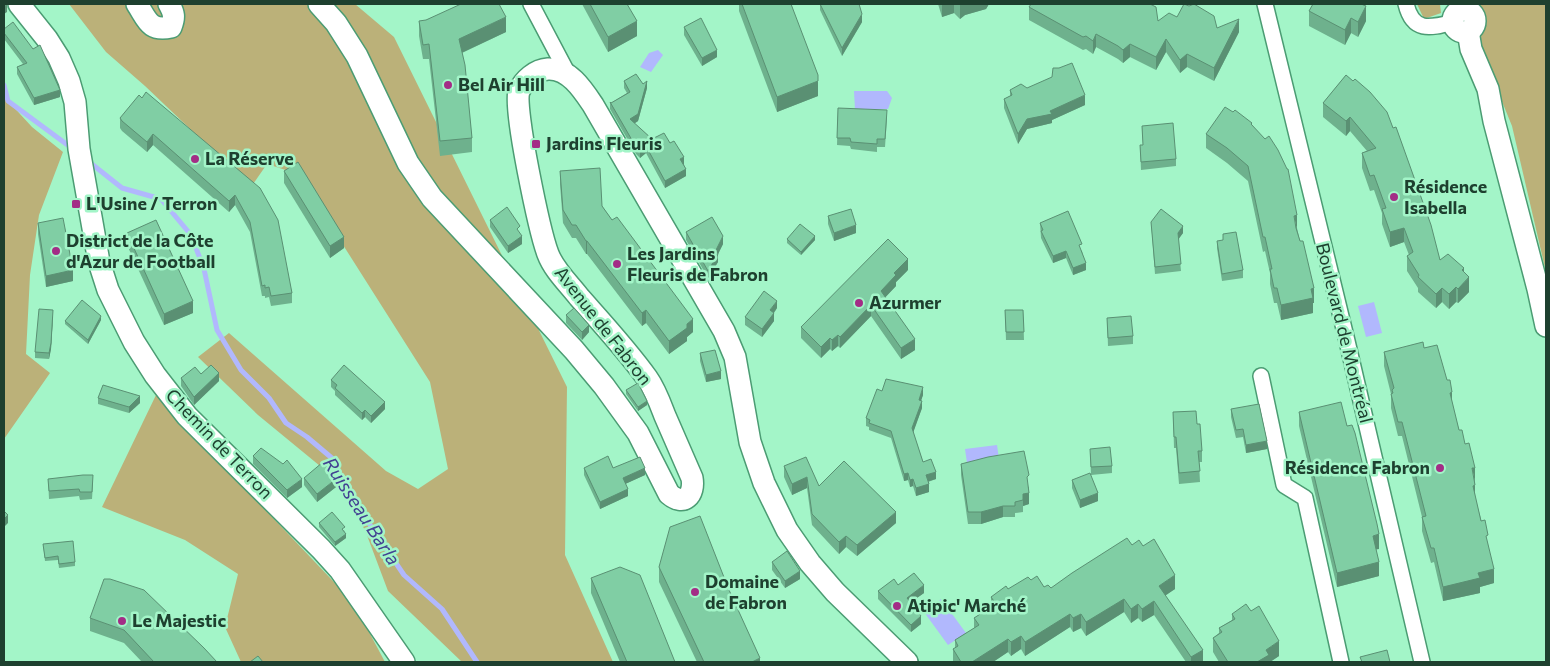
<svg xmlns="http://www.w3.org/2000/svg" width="1550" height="666" viewBox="0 0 1550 666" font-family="Commissioner,sans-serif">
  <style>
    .green { fill: #bbb179 }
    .water { fill: #b1b8fd }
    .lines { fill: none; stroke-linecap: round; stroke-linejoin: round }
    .stream { stroke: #b1b8fd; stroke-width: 5 }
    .street-casing { stroke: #4b9c73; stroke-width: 18 }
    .secondary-casing { stroke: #4b9c73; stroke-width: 24 }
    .street { stroke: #fff; stroke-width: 15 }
    .secondary { stroke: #fff; stroke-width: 21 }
    .wall { fill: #6eb18d }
    .shaded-wall { fill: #5a9073 }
    .building { fill: #80cea4; stroke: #5a9073 }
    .poi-dot { fill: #a32d86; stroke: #a3f5c8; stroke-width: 2 }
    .labels { text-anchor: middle; stroke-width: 5; stroke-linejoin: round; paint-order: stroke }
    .poi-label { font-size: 18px; font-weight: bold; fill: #1e402f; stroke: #a3f5c8; text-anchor: start }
    .street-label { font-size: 18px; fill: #1e402f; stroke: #a3f5c8 }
    .water-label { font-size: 19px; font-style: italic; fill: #424292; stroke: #a3f5c8 }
  </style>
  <rect width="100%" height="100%" fill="#a3f5c8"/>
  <g class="green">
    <polygon points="69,4 355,4 394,37 567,387 565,555 613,662 462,662 388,591 365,530 331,475 258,415 198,357 229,333 386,471 418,489 448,469 430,382 298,174 267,164 251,187 145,86 106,52"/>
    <polygon points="1417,4 1440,4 1441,13 1424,19"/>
    <polygon points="1468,4 1546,4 1546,272 1512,126 1477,40 1482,18 1468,7"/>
    <polygon points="4,85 8,101 32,127 63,152 39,215 30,275 26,354 50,373 4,439"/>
    <polygon points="156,395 353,602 385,662 241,662 225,627 238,574 185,540 102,507"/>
  </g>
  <g class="water">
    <polygon points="658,50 663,55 651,72 640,67 649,53"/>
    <polygon points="854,91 887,91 892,98 888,109 855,109"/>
    <polygon points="1374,302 1382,333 1366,337 1358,306"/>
    <polygon points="997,445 999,459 967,463 965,449"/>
    <polygon points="941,599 966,633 948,645 924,612"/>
  </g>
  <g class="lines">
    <g class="stream">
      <polyline points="4,85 8,101 73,149"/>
      <polyline points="88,161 122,188 161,199 191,235 204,269 217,330 241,370 269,398 286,423 307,437 333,459 347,491 404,575 442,609 477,662"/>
    </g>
    <g class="street-casing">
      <g id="street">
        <polyline points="531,4 569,76"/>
        <polyline points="1265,4 1347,341 1422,662"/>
        <path d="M1406,4C1413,33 1430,28 1454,22"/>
        <polyline points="1261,376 1284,485 1305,498 1341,662"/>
      </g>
    </g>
    <g class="secondary-casing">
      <g id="secondary">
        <polyline points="19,4 47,39 59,58 69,81 75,102 79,149 99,262 108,290 134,342 155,375 187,416 321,549 340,570 404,662"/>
        <path d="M137,4C147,19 149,32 171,27C175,17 174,13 169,4"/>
        <path d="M319,4L336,23L357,56L408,163L432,198L574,350L604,386L638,433L669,494C684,507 695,495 692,478C683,457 674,437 665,416C660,403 655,389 647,378C627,350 602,323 579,297C569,284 554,270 548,254C540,233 513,108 519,91C524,80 535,70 548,69C569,68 583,90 593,105L724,331L735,357L750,442L764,483L787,530L810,563L835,592L907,662"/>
        <circle cx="1464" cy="21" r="11"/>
        <polyline points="1468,31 1471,49 1488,89 1494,121 1538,289 1546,326"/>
      </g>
    </g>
    <use href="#street" class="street"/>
    <use href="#secondary" class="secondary"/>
  </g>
  <g class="wall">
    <polygon points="582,4 627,4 637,36 608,52"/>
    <polygon points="739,4 791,4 818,96 777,112 739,11"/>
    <polygon points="820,4 859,4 862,22 842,56 820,10"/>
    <polygon points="938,4 989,4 986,9 965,15 960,19 954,13 942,17"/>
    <polygon points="1364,4 1366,21 1358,37 1351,33 1345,45 1309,26 1309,11"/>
    <polygon points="1029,7 1158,21 1177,17 1217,28 1239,32 1214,81 1187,67 1180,73 1166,52 1156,70 1130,57 1123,63 1118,59 1096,47 1093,54 1086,49 1083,50 1029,20"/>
    <polygon points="419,21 506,32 462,53 472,138 472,152 440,156 429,59 423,59 419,36"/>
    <polygon points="684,27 717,57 702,66 684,35"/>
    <polygon points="4,29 60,97 34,105 17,74 17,67 23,64 4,39"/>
    <polygon points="1346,75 1440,260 1464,272 1469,292 1458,303 1456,302 1449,309 1442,302 1436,308 1418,292 1418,288 1407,271 1407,256 1409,255 1404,242 1390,247 1382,224 1382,213 1374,190 1370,191 1362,168 1362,153 1367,151 1350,131 1346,136 1323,117 1323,103"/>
    <polygon points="624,81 643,84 647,88 638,121 634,124 652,139 670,143 684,164 686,176 665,188 646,153 640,158 636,154 610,109 610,102 611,103 627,93 624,88"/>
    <polygon points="1027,88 1085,105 1052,120 1052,123 1027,129 1018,144 1004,108 1004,99 1010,96 1010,90"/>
    <polygon points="838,108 887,118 885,147 877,147 877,152 851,149 850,146 837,145"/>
    <polygon points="120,118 260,188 292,293 292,303 271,306 269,297 265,298 265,296 262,296 250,232 235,205 229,212 153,145 147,152 122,131 120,128"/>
    <polygon points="1252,125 1297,228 1314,303 1313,303 1313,313 1281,320 1277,303 1274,303 1270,284 1270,273 1265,251 1263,252 1248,181 1227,163 1206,148 1206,134"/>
    <polygon points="1142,126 1176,159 1176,166 1141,170 1140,145 1143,145"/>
    <polygon points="284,171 344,248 330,258 284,183"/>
    <polygon points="560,171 602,206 612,220 693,332 687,337 687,341 669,354 646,323 642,326 587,254 586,254 576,238 572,238 563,223 560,184"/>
    <polygon points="828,216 856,233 834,241 828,224"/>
    <polygon points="490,220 520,233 522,244 508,253 490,227"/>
    <polygon points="1151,222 1183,233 1178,239 1181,271 1155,274"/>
    <polygon points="38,223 73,281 46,287 38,234"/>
    <polygon points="1040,223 1082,251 1086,270 1073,275 1066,258 1053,263 1041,238"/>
    <polygon points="686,232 723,244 718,254 718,262 708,278 686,240"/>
    <polygon points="127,233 193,313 164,325 127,245"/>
    <polygon points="787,239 815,240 801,255 787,243"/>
    <polygon points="1217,241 1243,270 1243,278 1222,281 1217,248"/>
    <polygon points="908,270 896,282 896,286 885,297 915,350 901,359 871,316 840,348 838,346 832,351 830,349 821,358 801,338 801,327"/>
    <polygon points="777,308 774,313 774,321 762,337 745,325 745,317"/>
    <polygon points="1005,310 1023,310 1024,340 1006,340"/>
    <polygon points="566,315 589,332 582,340 566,323"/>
    <polygon points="53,316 51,349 49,359 35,358 35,352"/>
    <polygon points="1107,318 1133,336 1133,344 1108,346"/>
    <polygon points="101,320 88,344 65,324 65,321"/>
    <polygon points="1424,348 1452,404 1459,430 1475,481 1475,497 1488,545 1494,583 1480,587 1480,593 1443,601 1434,562 1431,563 1422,531 1422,517 1402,436 1398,436 1391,408 1391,394 1384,366 1384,352"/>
    <polygon points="700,353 721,379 706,382 700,361"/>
    <polygon points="201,374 219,381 194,405 181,386 181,378"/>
    <polygon points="331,380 385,409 371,423 365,417 362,420 335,395 335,391 331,387"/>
    <polygon points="626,390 647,405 638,411 626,394"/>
    <polygon points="882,391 923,395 921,400 922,408 913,432 923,462 936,479 928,482 929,492 916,496 913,486 910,487 908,480 904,481 891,438 869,430 869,427 866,426 866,418"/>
    <polygon points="98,398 140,403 129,413 98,404"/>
    <polygon points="1231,409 1267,449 1246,453 1243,437 1236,438 1231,417"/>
    <polygon points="1173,412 1197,424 1202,451 1202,462 1199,462 1200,482 1179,484 1176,448 1174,448"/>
    <polygon points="1299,412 1379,549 1376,549 1379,576 1337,587 1299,426"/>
    <polygon points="1090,449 1112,466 1112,473 1091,475"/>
    <polygon points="253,456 302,487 287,498 253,464"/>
    <polygon points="961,464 1029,487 1029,504 1023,506 1023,512 1015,513 1015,517 1003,517 981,524 968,524 961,475"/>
    <polygon points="784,466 819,486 896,523 857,556 846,547 839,554 812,525 807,488 792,495 784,477"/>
    <polygon points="584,468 613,468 645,475 625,484 628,496 600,509 584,475"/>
    <polygon points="304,478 336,487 317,502 304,485"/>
    <polygon points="48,479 93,483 92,499 80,500 79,496 49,499"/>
    <polygon points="1072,480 1098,501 1080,508 1072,488"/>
    <polygon points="319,523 345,531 344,532 346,538 335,546 319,527"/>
    <polygon points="43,544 75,562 75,566 59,568 58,560 45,561"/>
    <polygon points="1132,545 1175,589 1165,595 1203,662 1186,662 1154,615 1142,622 1138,618 1131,623 1124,612 1086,636 1081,628 1073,632 1070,627 1025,656 1021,649 1011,656 1008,652 993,662 953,662 953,649 955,648 955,640 974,628 974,618 991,608 991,597 1031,580 1044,587 1051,588"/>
    <polygon points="772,562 800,579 785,588 772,570"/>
    <polygon points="659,567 729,590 760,662 697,662 659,582"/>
    <polygon points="591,578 675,662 620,662 591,593"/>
    <polygon points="898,585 924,593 911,602 921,624 911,632 878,599 878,591"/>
    <polygon points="1232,614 1279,656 1270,662 1219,662 1213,652 1213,638 1219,633 1219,628 1232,620"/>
    <polygon points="90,618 217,662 142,662 124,643 90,631"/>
  </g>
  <g class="shaded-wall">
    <polygon points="7,4 7,12 4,14 4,6"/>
    <polygon points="942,4 954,4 954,13 942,17"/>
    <polygon points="960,4 989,4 986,9 965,15 960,19"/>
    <polygon points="1366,6 1366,21 1358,37 1358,22"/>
    <polygon points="862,14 862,22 842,56 842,48"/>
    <polygon points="506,17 506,32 459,54 459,39"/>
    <polygon points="1351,18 1351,33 1345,45 1345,30"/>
    <polygon points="1239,19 1239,32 1214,81 1214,68"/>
    <polygon points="637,21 637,36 608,52 608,37"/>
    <polygon points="1096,34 1096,47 1093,54 1093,41"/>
    <polygon points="1166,39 1166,52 1156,70 1156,57"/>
    <polygon points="1130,44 1130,57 1123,63 1123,50"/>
    <polygon points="717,50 717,57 702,66 702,58"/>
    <polygon points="1187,54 1187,67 1180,73 1180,60"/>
    <polygon points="647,81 647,88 638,121 630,126 630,119"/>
    <polygon points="818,81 818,96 777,112 777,97"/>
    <polygon points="60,90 60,97 34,105 34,98"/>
    <polygon points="1085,95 1085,105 1052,120 1052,123 1027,129 1018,144 1018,134 1027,119 1050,111"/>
    <polygon points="1350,117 1350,131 1346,136 1346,121"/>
    <polygon points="153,134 153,145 147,152 147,142"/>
    <polygon points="646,146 646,153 640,158 640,151"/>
    <polygon points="684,157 684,164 680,166 680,159"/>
    <polygon points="686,169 686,176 665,188 665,181"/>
    <polygon points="235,195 235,205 229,212 229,201"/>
    <polygon points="1297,215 1297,230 1294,216"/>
    <polygon points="856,225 856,233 834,241 834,233"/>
    <polygon points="1183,226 1183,233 1178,240 1178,233"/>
    <polygon points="1404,228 1404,242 1390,247 1390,232"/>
    <polygon points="522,236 522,244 508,253 508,246"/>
    <polygon points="723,236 723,244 716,258 716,250"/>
    <polygon points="815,236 815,240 801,255 801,252"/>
    <polygon points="344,237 344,248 330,258 330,246"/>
    <rect x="586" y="241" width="1" height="13"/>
    <polygon points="1066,251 1066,258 1053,263 1053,256"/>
    <polygon points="718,254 718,262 708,278 708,271"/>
    <polygon points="908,259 908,270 896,282 896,286 881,302 881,291 894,273"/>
    <polygon points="1086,263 1086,270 1073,275 1073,268"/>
    <polygon points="1464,268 1464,283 1469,277 1469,292 1458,303 1458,289 1462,270"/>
    <polygon points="73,270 73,281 46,287 46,276"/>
    <polygon points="1456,287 1456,302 1449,309 1449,294"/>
    <polygon points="1314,288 1314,303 1313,303 1313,313 1281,320 1281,305 1311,289"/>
    <polygon points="1442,288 1442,302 1436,308 1436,294"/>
    <polygon points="193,301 193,313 164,325 164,314"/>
    <polygon points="777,301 777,308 770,318 770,310"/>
    <polygon points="871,305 871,316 840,348 840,337"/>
    <polygon points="646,310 646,323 642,326 642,313"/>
    <polygon points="774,313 774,321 762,337 762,329"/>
    <polygon points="53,316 51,349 49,359 49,353"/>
    <polygon points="101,316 101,320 88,344 88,340"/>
    <polygon points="693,319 693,332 687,337 687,341 669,354 669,341 687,324"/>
    <polygon points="589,325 589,332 582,340 582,332"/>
    <polygon points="838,335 838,346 832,351 832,340"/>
    <polygon points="830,338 830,349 821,358 821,347"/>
    <polygon points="915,339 915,350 901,359 901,348"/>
    <polygon points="721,371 721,379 706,382 706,375"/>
    <polygon points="219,373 219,381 194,405 194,397"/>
    <polygon points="923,387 923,395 919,407 919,400"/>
    <polygon points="1452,392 1452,406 1450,393"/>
    <polygon points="140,396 140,403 129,413 129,407"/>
    <polygon points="647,401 647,405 638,411 638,407"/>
    <polygon points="922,401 922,408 912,436 912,428"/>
    <polygon points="385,402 385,409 371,423 371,416"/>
    <polygon points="365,410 365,417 362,420 362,413"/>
    <polygon points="1267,441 1267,449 1246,453 1246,445"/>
    <polygon points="645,468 645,475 623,485 623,478"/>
    <polygon points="1472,468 1475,468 1475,482"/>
    <polygon points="936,472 936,479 926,482 926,475"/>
    <polygon points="908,473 908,480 904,481 904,474"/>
    <polygon points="807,477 807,488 792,495 792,484"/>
    <polygon points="302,479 302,487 287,498 287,490"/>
    <polygon points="336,479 336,487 317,502 317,494"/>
    <polygon points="913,479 913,486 910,487 910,480"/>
    <polygon points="929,484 929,492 916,496 916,488"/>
    <polygon points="1475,485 1475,499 1473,486"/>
    <polygon points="628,489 628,496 600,509 600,502"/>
    <polygon points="1029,493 1029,504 1023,506 1023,512 1023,494"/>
    <polygon points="1098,493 1098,501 1080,508 1080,500"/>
    <polygon points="1003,506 1003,517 981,524 981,512"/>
    <polygon points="896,512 896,523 857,556 857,545"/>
    <polygon points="8,515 8,523 4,527 4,519"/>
    <polygon points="346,534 346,538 335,546 335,542"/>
    <polygon points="1379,534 1379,549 1373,550 1373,536"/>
    <polygon points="846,536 846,547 839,554 839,542"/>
    <polygon points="1379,562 1379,576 1337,587 1337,573"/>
    <polygon points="1494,569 1494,583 1480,587 1480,593 1443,601 1443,587 1478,573"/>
    <polygon points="800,571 800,579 785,588 785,581"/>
    <polygon points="1175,575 1175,589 1159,600 1159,586"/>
    <polygon points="924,585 924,593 907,605 907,598"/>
    <polygon points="1124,599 1124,612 1086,636 1086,622"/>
    <polygon points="1154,601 1154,615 1142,622 1142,609"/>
    <polygon points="1138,604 1138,618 1131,623 1131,609"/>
    <polygon points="1070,614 1070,627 1025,656 1025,642"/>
    <polygon points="1081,614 1081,628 1073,632 1073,618"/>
    <polygon points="921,616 921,624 911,632 911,625"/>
    <polygon points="1021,636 1021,649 1011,656 1011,642"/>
    <polygon points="1008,639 1008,652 993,662 972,662"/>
    <polygon points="1279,641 1279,656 1270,662 1257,662 1266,650"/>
    <polygon points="1203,650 1203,662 1191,662 1191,657"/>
    <polygon points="760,658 760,662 752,662"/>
  </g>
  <g class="building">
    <polygon points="461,4 499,4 506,17 459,39 465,65 472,138 440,141 429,44 423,45 419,21 426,20"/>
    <polygon points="590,4 627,4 637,21 608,37"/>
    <polygon points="742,4 791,4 818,75 818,81 777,97"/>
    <polygon points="820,4 859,4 862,14 842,48"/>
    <polygon points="1031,4 1150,4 1156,7 1158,21 1169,13 1177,17 1184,4 1189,6 1194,4 1214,16 1217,28 1239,19 1214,68 1187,54 1180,60 1166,39 1156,57 1130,44 1123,50 1118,46 1096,34 1093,41 1086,36 1083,37 1029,7"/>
    <polygon points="1313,4 1361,4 1366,6 1358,22 1351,18 1345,30 1309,11"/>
    <polygon points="701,18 717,50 702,58 684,27"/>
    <polygon points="13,22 33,49 40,45 60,90 34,98 17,67 27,63 4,33 4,29"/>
    <polygon points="1072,63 1085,95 1050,111 1052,114 1027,119 1018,134 1004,99 1012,95 1010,90 1021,84 1027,88 1052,77 1053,68 1059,68"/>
    <polygon points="636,74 643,84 647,81 638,114 630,119 652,139 664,133 670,143 674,141 684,157 680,159 686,169 665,181 646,146 640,151 636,147 610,102 611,103 630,92 624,81"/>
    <polygon points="1346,75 1353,81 1355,79 1370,92 1387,112 1393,128 1396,127 1431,225 1440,260 1448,254 1464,268 1462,270 1469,277 1458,289 1456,287 1449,294 1442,288 1436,294 1418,277 1419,275 1407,256 1413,252 1404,228 1390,232 1382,209 1386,208 1374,175 1370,176 1362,153 1376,148 1350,117 1346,121 1323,103"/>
    <polygon points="146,92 260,188 278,220 292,293 271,296 269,287 265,288 265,285 262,286 250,222 235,195 229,201 153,134 147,142 122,121 120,118 139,95 142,98"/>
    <polygon points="1225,107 1233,112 1235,110 1252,123 1251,124 1265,139 1269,136 1278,150 1287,169 1288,169 1297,215 1294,216 1296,228 1300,241 1303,241 1314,288 1311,289 1313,298 1281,305 1277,288 1274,288 1270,269 1272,269 1265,237 1263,237 1248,166 1227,148 1206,134"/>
    <polygon points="838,108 887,110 885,139 877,139 877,144 851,142 850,138 837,138"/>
    <polygon points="1173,123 1176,159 1141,162 1140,145 1143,145 1142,126"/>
    <polygon points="298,162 344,237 330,246 284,171"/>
    <polygon points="600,168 602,206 612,220 617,217 693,319 687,324 687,328 669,341 646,310 642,313 587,241 586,241 576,225 572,225 563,210 560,171"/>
    <polygon points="507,207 520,226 517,229 522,236 508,246 490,220"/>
    <polygon points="851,209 856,225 834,233 828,216"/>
    <polygon points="1161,209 1183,226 1178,233 1181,264 1155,267 1151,222"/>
    <polygon points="1068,211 1082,244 1079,245 1086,263 1073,268 1066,251 1053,256 1041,231 1043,230 1040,223"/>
    <polygon points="712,217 723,236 716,250 718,254 708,271 686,232"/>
    <polygon points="63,218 73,270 46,276 38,223"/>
    <polygon points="156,220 193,301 164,314 127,233"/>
    <polygon points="800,224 815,236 801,252 787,239"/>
    <polygon points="1236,232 1243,270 1222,274 1217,241 1223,240 1223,234"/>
    <polygon points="888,239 908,259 894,273 896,275 881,291 915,339 901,348 871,305 840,337 838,335 832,340 830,338 821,347 801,327"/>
    <polygon points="764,291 777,301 770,310 774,313 762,329 745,317"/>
    <polygon points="82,300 101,316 88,340 65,321"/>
    <polygon points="574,308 589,325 582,332 566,315"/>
    <polygon points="39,309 53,310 51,343 49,353 35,352"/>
    <polygon points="1005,310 1023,310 1024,332 1006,332"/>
    <polygon points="1131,316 1133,336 1108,338 1107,318"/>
    <polygon points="1423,342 1424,348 1437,345 1447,380 1450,380 1452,392 1450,393 1459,430 1462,430 1465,444 1469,443 1475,468 1472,468 1475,485 1473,486 1481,521 1485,520 1488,535 1486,536 1494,569 1478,573 1480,578 1443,587 1434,548 1431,548 1422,517 1426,516 1402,422 1398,422 1391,394 1393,393 1392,390 1394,388 1384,352"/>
    <polygon points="715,350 721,371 706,375 700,353"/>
    <polygon points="211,365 219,373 194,397 181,378 195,367 201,374"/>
    <polygon points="344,365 385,402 371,416 365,410 362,413 335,388 337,385 331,380"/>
    <polygon points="886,379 923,387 919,400 922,401 912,428 923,462 931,459 936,472 926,475 929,484 916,488 913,479 910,480 908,473 904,474 891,431 869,423 870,420 866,418 877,389 882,391"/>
    <polygon points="638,383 647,401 638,407 626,390"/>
    <polygon points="103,385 140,396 129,407 98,398"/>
    <polygon points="1341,402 1347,426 1352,425 1355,433 1377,524 1379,534 1373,536 1379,562 1337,573 1299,412"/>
    <polygon points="1259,404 1267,441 1246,445 1243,429 1236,430 1231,409"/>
    <polygon points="1196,411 1197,424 1200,424 1202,451 1198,451 1200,471 1179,473 1176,437 1174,437 1173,412"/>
    <polygon points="1110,447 1112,466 1091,467 1090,449"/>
    <polygon points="261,448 283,464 287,460 302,479 287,490 253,456"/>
    <polygon points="1024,451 1029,475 1027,477 1029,493 1023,494 1023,500 1015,502 1015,506 1003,506 981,512 968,512 961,464 988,457"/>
    <polygon points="608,456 613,468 640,457 645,468 623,478 628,489 600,502 584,468"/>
    <polygon points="806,457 819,486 844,461 896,512 857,545 846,536 839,542 812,514 807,477 792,484 784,466"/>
    <polygon points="323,462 336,479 317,494 304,478"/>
    <polygon points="1090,473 1098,493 1080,500 1072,480"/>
    <polygon points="83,475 93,475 92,492 80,492 79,489 49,491 48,479"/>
    <polygon points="4,511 8,515 4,519"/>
    <polygon points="332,512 345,527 342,529 346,534 335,542 319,523"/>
    <polygon points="700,516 729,590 760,658 752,662 704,662 659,567 670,527"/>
    <polygon points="1127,538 1132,545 1139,540 1143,546 1154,539 1175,575 1159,586 1203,650 1191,657 1154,601 1142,609 1138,604 1131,609 1124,599 1086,622 1081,614 1073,618 1070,614 1025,642 1021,636 1011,642 1008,639 972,662 961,662 953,649 958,646 955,640 979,625 974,618 996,604 991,597 1006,586 1008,589 1028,577 1031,580 1037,576 1044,587 1048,585 1051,588 1072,573"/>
    <polygon points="73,541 75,562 59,564 58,556 45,558 43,544"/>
    <polygon points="787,551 800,571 785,581 772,562"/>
    <polygon points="620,567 640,575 675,662 627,662 591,578"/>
    <polygon points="914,573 924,585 907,598 921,616 911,625 878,591 894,579 898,585"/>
    <polygon points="104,579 110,579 144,590 204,648 217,662 154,662 124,630 90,618"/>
    <polygon points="1246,604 1251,611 1259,606 1279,641 1266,650 1269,655 1257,662 1228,662 1213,638 1222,632 1219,628 1235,619 1232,614"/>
    <polygon points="1387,650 1390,662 1362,662 1360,657"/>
    <polygon points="258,656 263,662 250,662"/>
  </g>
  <g class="poi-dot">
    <circle cx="448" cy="85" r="5"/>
    <rect x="531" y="139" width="10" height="10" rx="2.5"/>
    <circle cx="195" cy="159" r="5"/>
    <circle cx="1394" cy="197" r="5"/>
    <rect x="71" y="199" width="10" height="10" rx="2.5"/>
    <circle cx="56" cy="251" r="5"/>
    <circle cx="617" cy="264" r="5"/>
    <circle cx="859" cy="303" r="5"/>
    <circle cx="1440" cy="468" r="5"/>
    <circle cx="695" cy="592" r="5"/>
    <circle cx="897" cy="606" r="5"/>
    <circle cx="122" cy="621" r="5"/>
  </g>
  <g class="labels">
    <g class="poi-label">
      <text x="458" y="91">Bel Air Hill</text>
      <text x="546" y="150">Jardins Fleuris</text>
      <text x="205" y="165">La Réserve</text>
      <text x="1404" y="193">Résidence<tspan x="1404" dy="21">Isabella</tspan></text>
      <text x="86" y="210">L'Usine / Terron</text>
      <text x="66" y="247">District de la Côte<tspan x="66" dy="21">d'Azur de Football</tspan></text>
      <text x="627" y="260">Les Jardins<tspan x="627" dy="21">Fleuris de Fabron</tspan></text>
      <text x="869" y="309">Azurmer</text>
      <text x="1430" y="474" text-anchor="end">Résidence Fabron</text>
      <text x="705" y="588">Domaine<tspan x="705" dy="21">de Fabron</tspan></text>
      <text x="907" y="612">Atipic' Marché</text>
      <text x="132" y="627">Le Majestic</text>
    </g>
    <g class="street-label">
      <text transform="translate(603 326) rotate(52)" y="6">Avenue de Fabron</text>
      <text transform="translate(1344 333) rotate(76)" y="6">Boulevard de Montréal</text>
      <text transform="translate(219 444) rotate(46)" y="6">Chemin de Terron</text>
    </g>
    <g class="water-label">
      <text transform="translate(362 511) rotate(57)" y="7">Ruisseau Barla</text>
    </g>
  </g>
  <rect width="1550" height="666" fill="none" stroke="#1e402f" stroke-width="10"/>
</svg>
